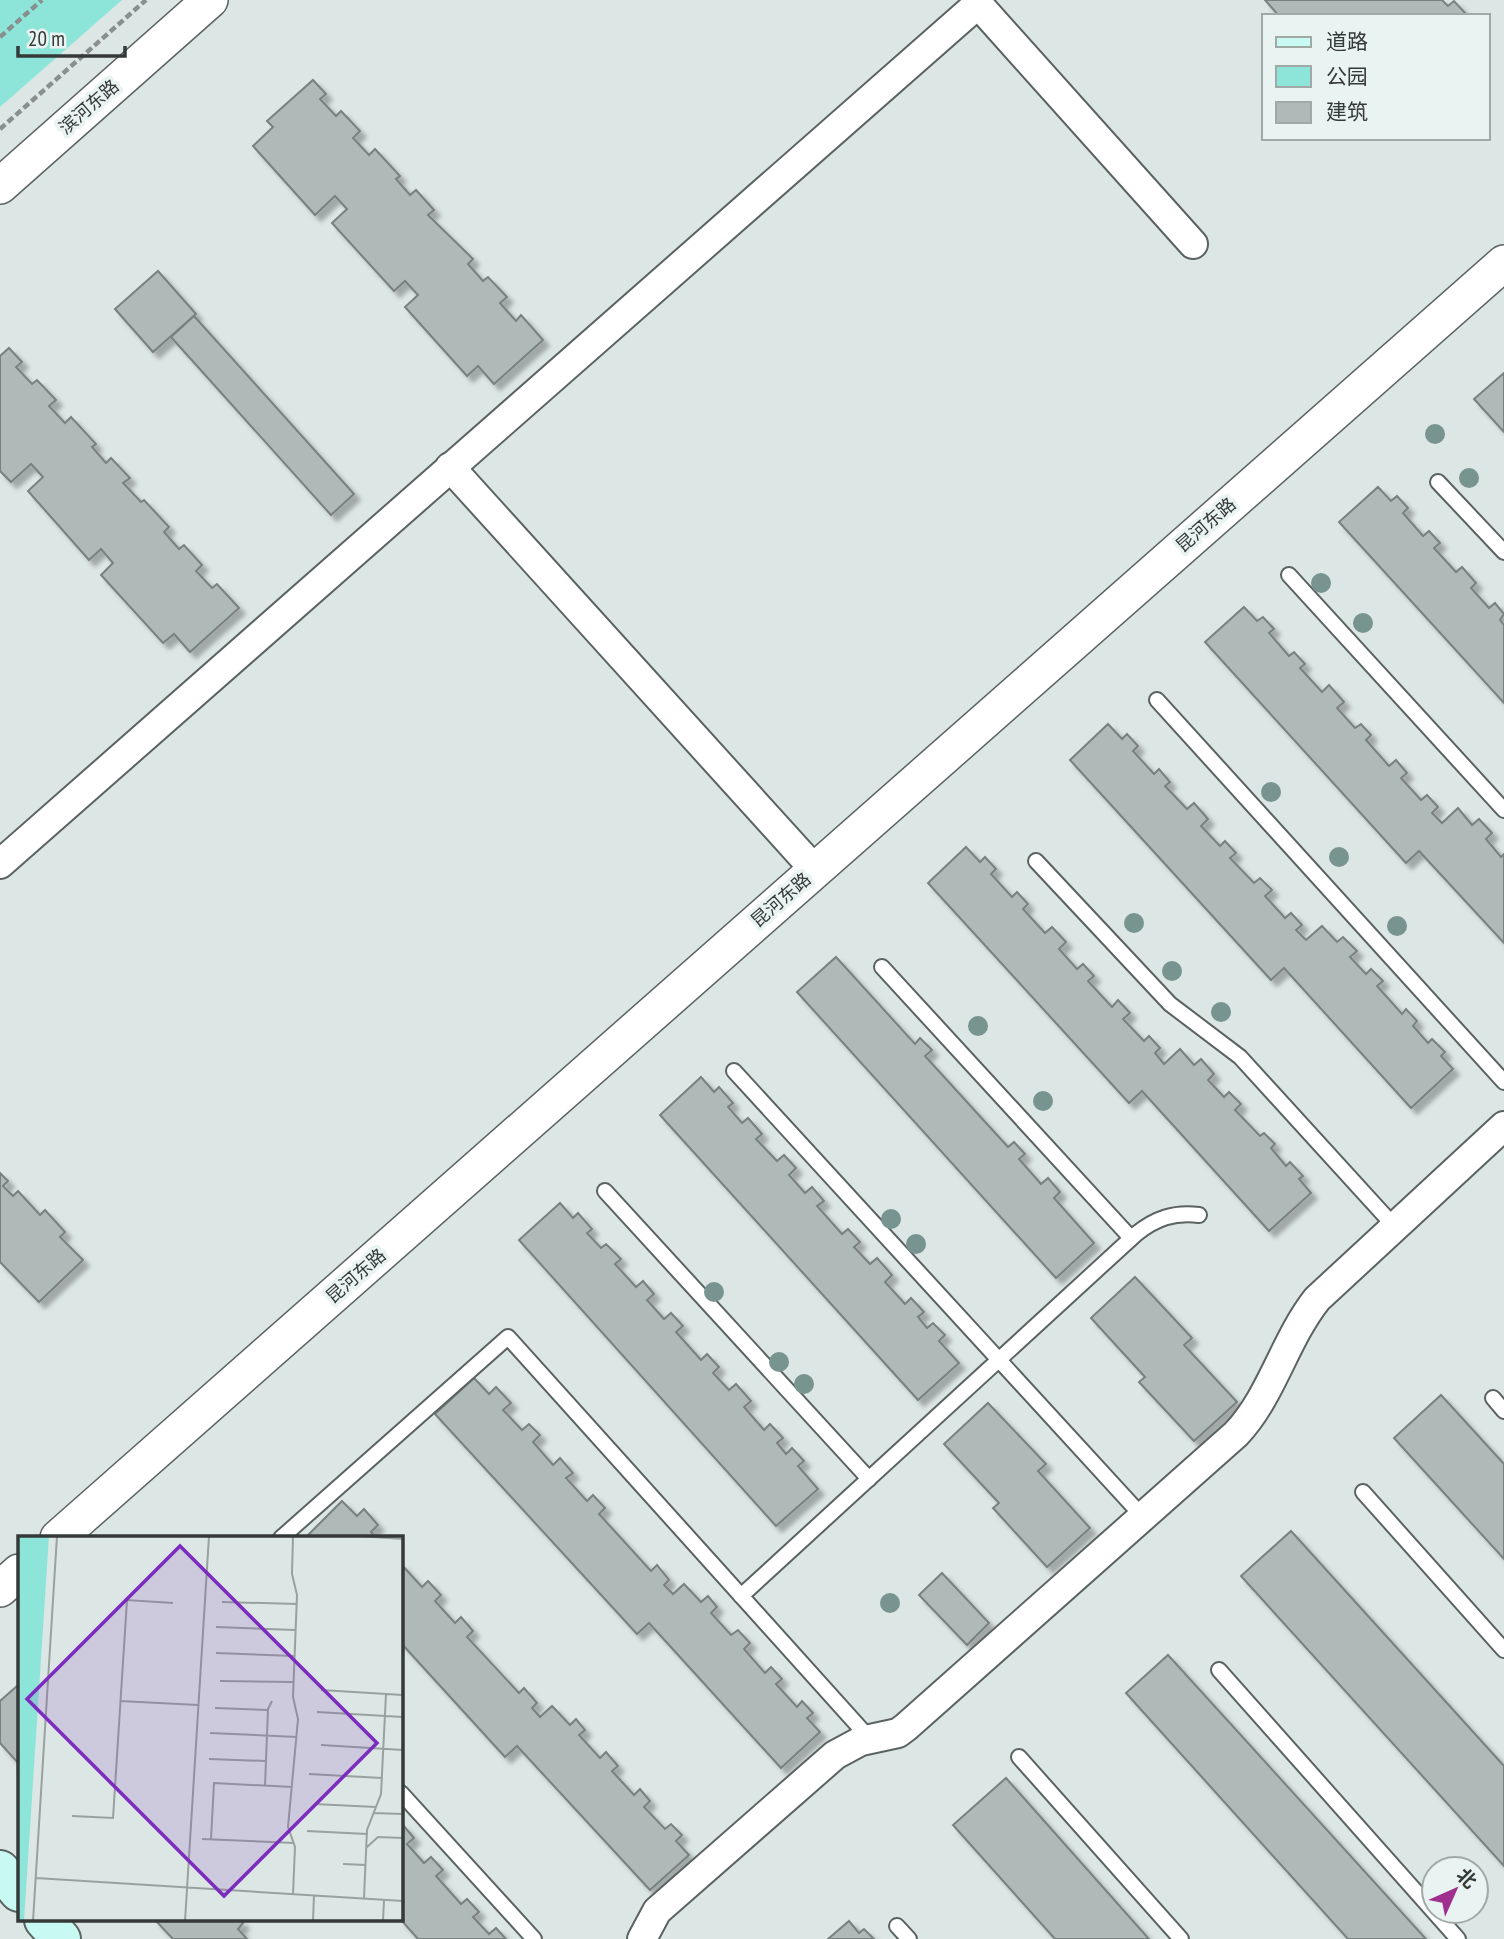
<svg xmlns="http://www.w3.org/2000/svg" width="1504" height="1939" viewBox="0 0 1504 1939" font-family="'PT Sans Narrow','Noto Sans SC',sans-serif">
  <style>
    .green { fill: #8de5d9 }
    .building { fill: #afb9b7; stroke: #798180; stroke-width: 2; filter: url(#shadow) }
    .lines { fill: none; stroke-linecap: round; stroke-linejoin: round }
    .service-casing { stroke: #5b6362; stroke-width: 18 }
    .minor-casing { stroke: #5b6362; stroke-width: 32 }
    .tertiary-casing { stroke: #5b6362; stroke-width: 38 }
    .secondary-casing { stroke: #5b6362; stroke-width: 42 }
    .path { stroke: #888f8e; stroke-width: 4.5; stroke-dasharray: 7 3.5; stroke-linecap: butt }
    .service { stroke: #fff; stroke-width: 14 }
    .minor { stroke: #fff; stroke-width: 28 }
    .tertiary { stroke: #fff; stroke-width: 35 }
    .secondary { stroke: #c9f9f3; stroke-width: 38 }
    .tree { fill: #779490 }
    .labels { text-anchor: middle; stroke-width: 7; stroke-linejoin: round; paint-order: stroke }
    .street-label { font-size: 18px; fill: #353938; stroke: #e9f3f1 }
    .inset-road { fill: none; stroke: #99a19f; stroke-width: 2 }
    .view { fill: #7b2cbf; fill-opacity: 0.15; stroke: #7b2cbf; stroke-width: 3.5 }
    .inset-edge { fill: none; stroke: #353938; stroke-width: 3.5 }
  </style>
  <defs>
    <filter id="shadow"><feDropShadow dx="6" dy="6" stdDeviation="2" flood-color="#0004"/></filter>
  </defs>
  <rect width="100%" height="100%" fill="#dce6e4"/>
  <polygon class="green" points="0,0 122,0 0,107"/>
  <g class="building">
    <polygon points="1265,0 1442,0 1448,6 1454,1 1468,16 1279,16"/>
    <polygon points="313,80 326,94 320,99 336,116 341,111 360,131 353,138 369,155 375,149 400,176 396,179 410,195 416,190 434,210 428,215 473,259 468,264 483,281 488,277 507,297 500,303 516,321 521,315 543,340 494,384 478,366 467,376 405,307 418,295 405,281 394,291 332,223 347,209 335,196 315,215 253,146 273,127 267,121"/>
    <polygon points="158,271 196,314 153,352 115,309"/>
    <polygon points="194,316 354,494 331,515 171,337"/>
    <polygon points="9,348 22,362 16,367 32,384 37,380 56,400 49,406 65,423 71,417 96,444 92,447 106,463 111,458 130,478 123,483 141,502 144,500 169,527 164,532 179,549 184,545 202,565 196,571 212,588 217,584 239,608 190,652 174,634 163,643 101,575 113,563 101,549 89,560 28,491 43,477 31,464 11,482 0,471 0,356"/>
    <polygon points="1504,373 1504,432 1474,399"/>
    <polygon points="1378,487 1391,501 1397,496 1408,508 1403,513 1423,536 1429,531 1440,543 1434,548 1456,572 1462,567 1476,583 1471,588 1489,608 1495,603 1504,614 1500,620 1504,625 1504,703 1339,522"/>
    <polygon points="1244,607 1257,621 1263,617 1274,629 1269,633 1289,656 1294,652 1305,664 1300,668 1322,692 1329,685 1344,702 1337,708 1355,728 1361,724 1371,735 1366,740 1389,766 1396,760 1407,773 1401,778 1421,800 1427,795 1438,807 1432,813 1442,823 1458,808 1472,825 1479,819 1492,833 1486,839 1501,857 1504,854 1504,943 1419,851 1406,863 1205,642"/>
    <polygon points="1108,724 1122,739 1127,734 1138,746 1133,751 1154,774 1159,769 1170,782 1165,786 1187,809 1194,803 1208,819 1201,826 1220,846 1225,841 1236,853 1230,858 1254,883 1260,878 1272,890 1265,896 1285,918 1291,913 1302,925 1296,930 1306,940 1322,926 1337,942 1343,937 1357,951 1350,957 1366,974 1371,969 1383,981 1377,986 1402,1014 1406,1009 1417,1021 1413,1026 1428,1043 1432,1039 1445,1052 1441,1056 1453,1069 1411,1108 1284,968 1271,980 1070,760"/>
    <polygon points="966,847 980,862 985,857 996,869 991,874 1012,897 1017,892 1028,904 1023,909 1045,933 1052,927 1066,942 1059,949 1077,969 1083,964 1094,976 1088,981 1112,1007 1118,1000 1130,1013 1123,1019 1144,1041 1149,1036 1160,1048 1155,1053 1164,1064 1180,1049 1194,1065 1201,1059 1214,1074 1208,1080 1224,1097 1229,1092 1241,1104 1235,1110 1260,1136 1264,1133 1275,1144 1271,1148 1286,1166 1290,1162 1303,1176 1299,1179 1311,1193 1269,1231 1142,1091 1129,1103 928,883"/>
    <polygon points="836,957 915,1044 920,1038 932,1050 925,1056 1008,1147 1014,1142 1025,1154 1019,1159 1041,1184 1048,1178 1060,1192 1054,1198 1094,1243 1056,1278 797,992"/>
    <polygon points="701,1077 714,1092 719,1087 733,1103 728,1107 742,1123 748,1118 762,1134 756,1139 777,1161 784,1155 796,1168 789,1175 805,1193 812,1187 824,1201 817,1206 842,1234 848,1229 860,1242 854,1247 870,1264 877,1258 892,1275 885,1282 905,1304 911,1298 924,1312 918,1317 927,1328 933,1323 945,1335 939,1341 959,1363 918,1400 660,1115"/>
    <polygon points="0,1173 8,1181 3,1186 13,1196 18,1191 40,1215 45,1210 65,1232 60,1237 83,1260 39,1302 0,1262"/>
    <polygon points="560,1203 573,1218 578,1213 592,1229 587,1233 601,1248 606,1244 621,1259 615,1264 636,1287 643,1281 654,1294 647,1300 664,1319 671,1313 683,1326 676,1332 701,1360 707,1354 719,1367 713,1373 729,1390 736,1384 751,1401 744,1407 764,1430 770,1424 783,1438 777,1443 786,1454 792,1448 804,1461 798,1466 818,1489 776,1526 519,1240"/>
    <polygon points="1135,1277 1192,1338 1184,1345 1237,1402 1194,1441 1139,1382 1145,1377 1091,1318"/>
    <polygon points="474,1378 489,1394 496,1387 511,1403 503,1410 522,1430 529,1424 540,1435 533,1442 553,1465 560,1458 573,1473 566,1478 587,1501 593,1495 605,1508 599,1514 651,1571 657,1565 669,1580 664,1585 673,1594 684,1584 701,1602 708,1596 717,1607 711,1613 731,1635 738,1630 750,1643 744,1649 765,1673 771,1667 782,1679 776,1684 797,1707 802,1701 813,1713 807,1718 820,1732 781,1768 649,1623 637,1634 435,1414"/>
    <polygon points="1441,1395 1504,1464 1504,1559 1394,1438"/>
    <polygon points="988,1403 1046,1464 1038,1471 1090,1528 1047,1567 993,1508 999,1503 944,1444"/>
    <polygon points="342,1501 357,1516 364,1509 378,1525 371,1532 377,1538 305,1538"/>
    <polygon points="1291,1531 1504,1766 1504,1866 1241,1576"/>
    <polygon points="401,1564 422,1587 428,1581 441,1595 435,1601 455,1623 461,1617 473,1631 467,1637 519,1693 524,1688 537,1703 532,1708 540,1717 552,1706 570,1725 576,1719 585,1730 579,1735 600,1758 606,1752 618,1766 612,1771 634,1795 640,1789 650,1801 644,1807 665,1829 671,1824 682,1835 676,1841 689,1855 650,1890 517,1746 505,1757 401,1643"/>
    <polygon points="942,1573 989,1623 967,1645 919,1595"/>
    <polygon points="1168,1655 1426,1939 1348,1939 1126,1693"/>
    <polygon points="18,1685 19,1686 19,1764 0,1743 0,1701"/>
    <polygon points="1006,1778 1149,1939 1055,1939 953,1825"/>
    <polygon points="403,1825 414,1838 407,1844 424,1863 431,1857 443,1870 436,1876 461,1904 467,1899 479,1912 473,1917 489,1934 496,1928 506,1939 418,1939 401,1920"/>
    <polygon points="155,1920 240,1920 243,1923 238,1929 247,1939 173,1939"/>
    <polygon points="849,1921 859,1933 864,1929 874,1939 828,1939"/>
  </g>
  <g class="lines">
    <g class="service-casing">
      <g id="service">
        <polyline points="1438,482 1504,552"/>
        <polyline points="1289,575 1504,810"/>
        <polyline points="1157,700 1504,1082"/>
        <polyline points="1036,861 1170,1004 1240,1057 1395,1227"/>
        <polyline points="882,967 1131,1238"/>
        <polyline points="734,1071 1143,1517"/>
        <polyline points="605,1191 869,1479"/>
        <polyline points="1493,1398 1504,1411"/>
        <polyline points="1363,1492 1504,1650"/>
        <polyline points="281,1538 508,1337 870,1739"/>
        <path d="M741,1596L1136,1234C1156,1218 1174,1212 1199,1215"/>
        <polyline points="1219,1670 1458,1939"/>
        <polyline points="1019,1757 1181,1939"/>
        <polyline points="401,1793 534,1939"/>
        <polyline points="897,1926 909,1939"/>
      </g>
    </g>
    <g class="minor-casing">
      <g id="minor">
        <polyline points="450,467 815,870"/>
        <polyline points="0,864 978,4 1193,244"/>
        <path d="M642,1939L657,1911L835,1755L861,1741L898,1733L906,1727L1236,1434C1272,1396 1284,1341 1317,1299L1504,1126"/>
      </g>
    </g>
    <g class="tertiary-casing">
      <g id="tertiary">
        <polyline points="0,186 210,0"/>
        <polyline points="58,1538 1504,263"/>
        <polyline points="0,1589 19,1572"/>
      </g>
    </g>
    <g class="secondary-casing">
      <g id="secondary">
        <polyline points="0,1870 19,1892"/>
        <polyline points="44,1920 61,1939"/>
      </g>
    </g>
    <g class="path">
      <polyline points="0,37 42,0"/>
      <polyline points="0,129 146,0"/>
    </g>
    <use href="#service" class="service"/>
    <use href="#minor" class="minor"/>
    <use href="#tertiary" class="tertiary"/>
    <use href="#secondary" class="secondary"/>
  </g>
  <g class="tree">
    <circle cx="1435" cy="434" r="10"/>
    <circle cx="1469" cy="478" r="10"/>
    <circle cx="1321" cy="583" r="10"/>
    <circle cx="1363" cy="623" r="10"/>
    <circle cx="1271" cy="792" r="10"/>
    <circle cx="1339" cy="857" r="10"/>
    <circle cx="1134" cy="923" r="10"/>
    <circle cx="1397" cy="926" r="10"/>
    <circle cx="1172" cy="971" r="10"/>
    <circle cx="1221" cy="1012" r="10"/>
    <circle cx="978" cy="1026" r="10"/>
    <circle cx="1043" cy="1101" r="10"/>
    <circle cx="891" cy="1219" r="10"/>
    <circle cx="916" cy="1244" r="10"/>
    <circle cx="714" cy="1292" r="10"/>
    <circle cx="779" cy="1362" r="10"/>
    <circle cx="804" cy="1384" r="10"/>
    <circle cx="890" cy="1603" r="10"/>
  </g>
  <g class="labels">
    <g class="street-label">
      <text transform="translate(89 107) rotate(-41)" y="6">滨河东路</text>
      <text transform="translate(1206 525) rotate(-41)" y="6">昆河东路</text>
      <text transform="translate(781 900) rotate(-41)" y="6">昆河东路</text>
      <text transform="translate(356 1276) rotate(-41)" y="6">昆河东路</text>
    </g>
  </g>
  <g transform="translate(18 1536)">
    <rect width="385" height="385" fill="#dce6e4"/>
    <path d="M0,0H31L6,385H0Z" fill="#8de5d9"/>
    <path class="inset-road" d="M341,0L385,3M204,66L279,68M198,91L277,94M198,117L276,120M202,145L275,146M303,154L385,159M102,165L180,169M197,172L250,174M299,176L385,181M192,197L279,201M303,209L385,214M191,223L248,225M291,238L364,242M247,250L250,173L254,165M296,268L358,271M356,277L385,278M54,280L95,282L109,64L155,67M289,295L349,298M184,303L276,307M193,303L196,247L274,251M348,312L360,301L385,302M325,328L348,329M18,342L385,365M275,358L277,311L270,291L280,183L275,161L279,59L274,38L275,0M346,362L349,294L363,258L368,158M15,385L39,0M167,385L191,0M295,385L296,359M365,385L366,364"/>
    <path class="view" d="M162,10L359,207L206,360L9,163Z"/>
    <rect width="385" height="385" class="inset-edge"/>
  </g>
  <rect x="1262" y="14" width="228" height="126" fill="#e9f3f1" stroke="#a1a9a7" stroke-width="2"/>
  <rect x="1276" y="37" width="35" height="10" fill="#c9f9f3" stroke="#a1a9a7" stroke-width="2"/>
  <text x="1326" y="49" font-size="21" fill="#353938">道路</text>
  <rect x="1276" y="66" width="35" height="21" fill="#8de5d9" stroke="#a1a9a7" stroke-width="2"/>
  <text x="1326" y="84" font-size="21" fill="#353938">公园</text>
  <rect x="1276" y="102" width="35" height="21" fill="#afb9b7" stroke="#a1a9a7" stroke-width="2"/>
  <text x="1326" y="119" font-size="21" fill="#353938">建筑</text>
  <g transform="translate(1455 1890) rotate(45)"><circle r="33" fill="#e9f3f1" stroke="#a1a9a7" stroke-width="2"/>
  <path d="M0-5L12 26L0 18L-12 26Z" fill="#9f308e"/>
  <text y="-10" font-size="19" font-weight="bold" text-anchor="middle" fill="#353938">北</text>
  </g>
  <path d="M18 46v10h107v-10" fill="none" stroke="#353938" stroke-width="3.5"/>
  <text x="28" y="46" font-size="21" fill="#353938" stroke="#e9f3f1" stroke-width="5" paint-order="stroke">20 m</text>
</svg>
